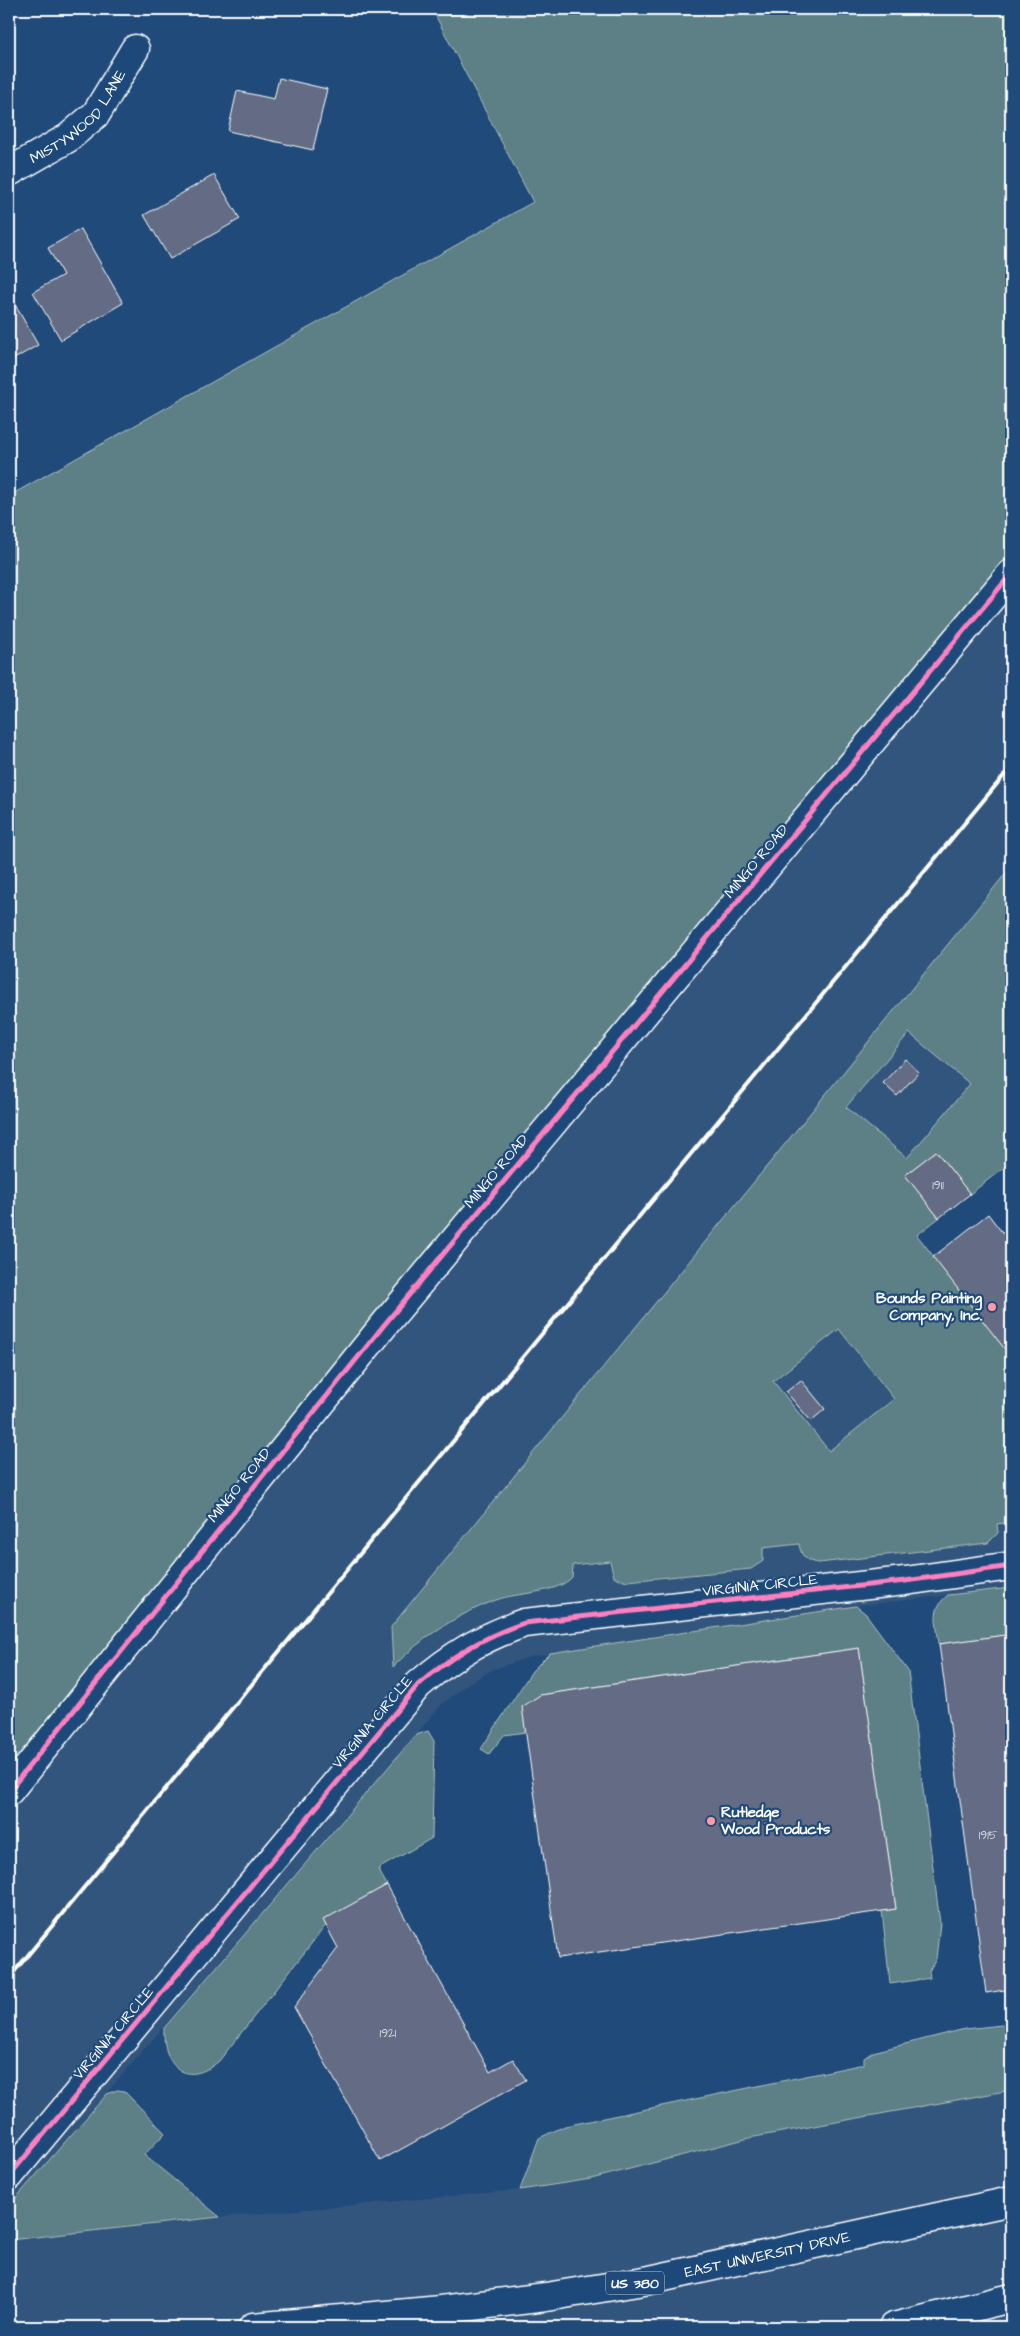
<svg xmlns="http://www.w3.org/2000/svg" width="1020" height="2336" viewBox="0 0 1020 2336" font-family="'Architects Daughter',sans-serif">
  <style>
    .built { fill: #33547d }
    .green { fill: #5b8085; stroke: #adc0c2; fill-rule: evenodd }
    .building { fill: #636c84; stroke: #fff }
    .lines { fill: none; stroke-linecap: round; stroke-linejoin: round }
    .minor-casing { stroke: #fff; stroke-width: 31 }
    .major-casing { stroke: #fff; stroke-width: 31 }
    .minor { stroke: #1f4a7a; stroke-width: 28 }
    .major { stroke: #1f4a7a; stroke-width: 28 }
    .rail { stroke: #fff; stroke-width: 4 }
    .cycleway-casing { stroke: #1f4a7a; stroke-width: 8 }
    .cycleway { stroke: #ff80c0; stroke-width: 5 }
    .poi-dot { fill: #ff9aa2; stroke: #1f4a7a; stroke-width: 2 }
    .labels { text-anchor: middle; stroke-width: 4.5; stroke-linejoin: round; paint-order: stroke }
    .number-label { font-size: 12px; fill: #d8dae0 }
    .shield { fill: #1f4a7a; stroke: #bcc9d7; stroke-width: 1 }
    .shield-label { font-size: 14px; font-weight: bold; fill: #fff }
    .street-label { font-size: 15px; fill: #fff; stroke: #1f4a7a }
    .poi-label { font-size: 15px; font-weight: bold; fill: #fff; stroke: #1f4a7a; text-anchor: end }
  </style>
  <rect width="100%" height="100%" fill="#1f4a7a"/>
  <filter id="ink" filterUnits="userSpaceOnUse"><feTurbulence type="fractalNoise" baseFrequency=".02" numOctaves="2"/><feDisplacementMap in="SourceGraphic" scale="10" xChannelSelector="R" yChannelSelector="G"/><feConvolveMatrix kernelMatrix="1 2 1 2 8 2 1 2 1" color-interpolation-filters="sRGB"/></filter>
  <g filter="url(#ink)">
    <g class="built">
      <polygon points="1011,574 1011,867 391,1627 393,1666 429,1635 463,1614 497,1599 565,1584 572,1577 573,1565 610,1561 614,1577 627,1581 751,1569 763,1558 762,1548 799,1544 801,1553 815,1563 819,1563 988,1543 998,1531 997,1524 1011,1522 1011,1588 856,1606 530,1657 492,1670 468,1684 442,1704 9,2206 9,1791"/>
      <polygon points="909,1033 970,1084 907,1158 846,1107"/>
      <polygon points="839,1329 895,1399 829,1451 773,1381"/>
      <polygon points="1011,2090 1011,2327 9,2327 9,2240 220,2217 520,2190 591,2179 749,2138"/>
    </g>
    <g class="green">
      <polygon points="432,9 1011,9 1011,574 9,1791 9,496 533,202"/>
      <path d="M1011,867V1162L970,1194L936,1151L905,1175L939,1218L917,1235L1011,1357V1522L997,1524L998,1533L988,1543L819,1563C806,1562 801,1556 799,1544L763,1548V1561L751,1569L627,1581L614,1577L610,1561L573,1565L572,1577C558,1594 517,1592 496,1600C456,1615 422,1637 393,1667L391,1627ZM909,1033L970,1084L907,1158L846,1107ZM839,1329L894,1399L829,1451L773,1381Z"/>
      <path d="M1011,1588V1625L1004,1626L1005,1635L939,1644C937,1623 930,1609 948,1595Z"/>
      <polygon points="856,1606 866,1614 908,1671 940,1923 936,1959 929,1971 930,1978 890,1984 882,1911 896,1909 859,1648 540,1695 523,1707 526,1732 504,1735 489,1754 481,1749 532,1671 550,1653"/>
      <path d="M428,1731L434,1741L432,1838L378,1869L387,1885L324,1920L326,1925L219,2061C186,2089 162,2066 164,2028L416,1735Z"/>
      <polygon points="1011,2024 1011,2090 749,2138 591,2179 520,2190 539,2138 565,2126 864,2064 864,2058 873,2052 965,2029"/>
      <polygon points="117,2090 124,2091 165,2133 144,2155 220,2217 9,2240 9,2206 107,2094"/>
    </g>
    <g class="building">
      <polygon points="279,78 327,89 313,150 228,131 237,91 274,99"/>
      <polygon points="214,175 240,219 170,259 144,215"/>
      <polygon points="81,229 123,303 61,340 33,292 63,275 48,248"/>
      <polygon points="9,294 38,345 9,362"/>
      <polygon points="905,1059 919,1072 897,1096 883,1083"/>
      <polygon points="936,1151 970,1194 939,1218 905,1175"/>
      <polygon points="988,1214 1011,1244 1011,1357 933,1257"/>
      <polygon points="801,1380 825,1409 811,1421 786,1392"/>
      <polygon points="1005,1635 1011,1680 1011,1989 986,1993 939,1644"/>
      <polygon points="859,1648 896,1909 558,1958 522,1707 540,1695"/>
      <polygon points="387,1885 490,2072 513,2059 526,2080 380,2161 294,2007 338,1948 323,1920"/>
    </g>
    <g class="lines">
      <g class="minor-casing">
        <g id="minor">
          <path id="s1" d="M9,172L68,138L96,114L135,49"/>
          <polyline points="9,1791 384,1325 1011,574"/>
          <path d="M9,2176L418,1685C453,1655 481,1638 524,1623L905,1581L1011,1566"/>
        </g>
      </g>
      <g class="major-casing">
        <g id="major">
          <path id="s2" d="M253,2327L441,2310L546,2297L650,2280L1011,2201"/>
          <polyline points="893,2327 1011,2298"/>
        </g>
      </g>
      <use href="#minor" class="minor"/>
      <use href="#major" class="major"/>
      <polyline class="rail" points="9,1978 1011,767"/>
      <g class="cycleway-casing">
        <g id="cycleway">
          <polyline points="9,1791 384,1325 1011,574"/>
          <path d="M9,2176L418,1685C453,1655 481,1638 524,1623L905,1581L1011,1566"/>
        </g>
      </g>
      <use href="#cycleway" class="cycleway"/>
    </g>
  </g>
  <g class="poi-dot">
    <circle cx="992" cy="1307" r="5"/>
    <circle cx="711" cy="1821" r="5"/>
  </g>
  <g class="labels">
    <g class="number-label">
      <text x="938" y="1189">1911</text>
      <text x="988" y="1839">1915</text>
      <text x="388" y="2037">1921</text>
    </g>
    <rect class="shield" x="606" y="2271.5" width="58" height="23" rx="4"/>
    <g class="shield-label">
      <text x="635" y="2288">US 380</text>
    </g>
    <g class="street-label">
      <text dy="5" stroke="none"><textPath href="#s1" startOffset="90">MISTYWOOD LANE</textPath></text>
      <text transform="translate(756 861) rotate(-50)" y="5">MINGO ROAD</text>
      <text transform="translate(496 1171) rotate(-50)" y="5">MINGO ROAD</text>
      <text transform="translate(239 1485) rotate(-51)" y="5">MINGO ROAD</text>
      <text transform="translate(760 1585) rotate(-6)" y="5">VIRGINIA CIRCLE</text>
      <text transform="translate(372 1722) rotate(-50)" y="5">VIRGINIA CIRCLE</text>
      <text transform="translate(113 2033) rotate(-50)" y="5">VIRGINIA CIRCLE</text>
      <text dy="5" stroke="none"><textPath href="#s2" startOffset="520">EAST UNIVERSITY DRIVE</textPath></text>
    </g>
    <g class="poi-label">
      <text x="982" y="1303">Bounds Painting<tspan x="982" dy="17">Company, Inc.</tspan></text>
      <text x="721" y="1817" text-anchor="start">Rutledge<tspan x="721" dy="17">Wood Products</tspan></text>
    </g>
  </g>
  <rect width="1020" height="2336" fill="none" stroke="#1f4a7a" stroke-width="30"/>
  <rect x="15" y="15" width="990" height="2306" fill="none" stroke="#fff" stroke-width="2" filter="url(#ink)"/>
</svg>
